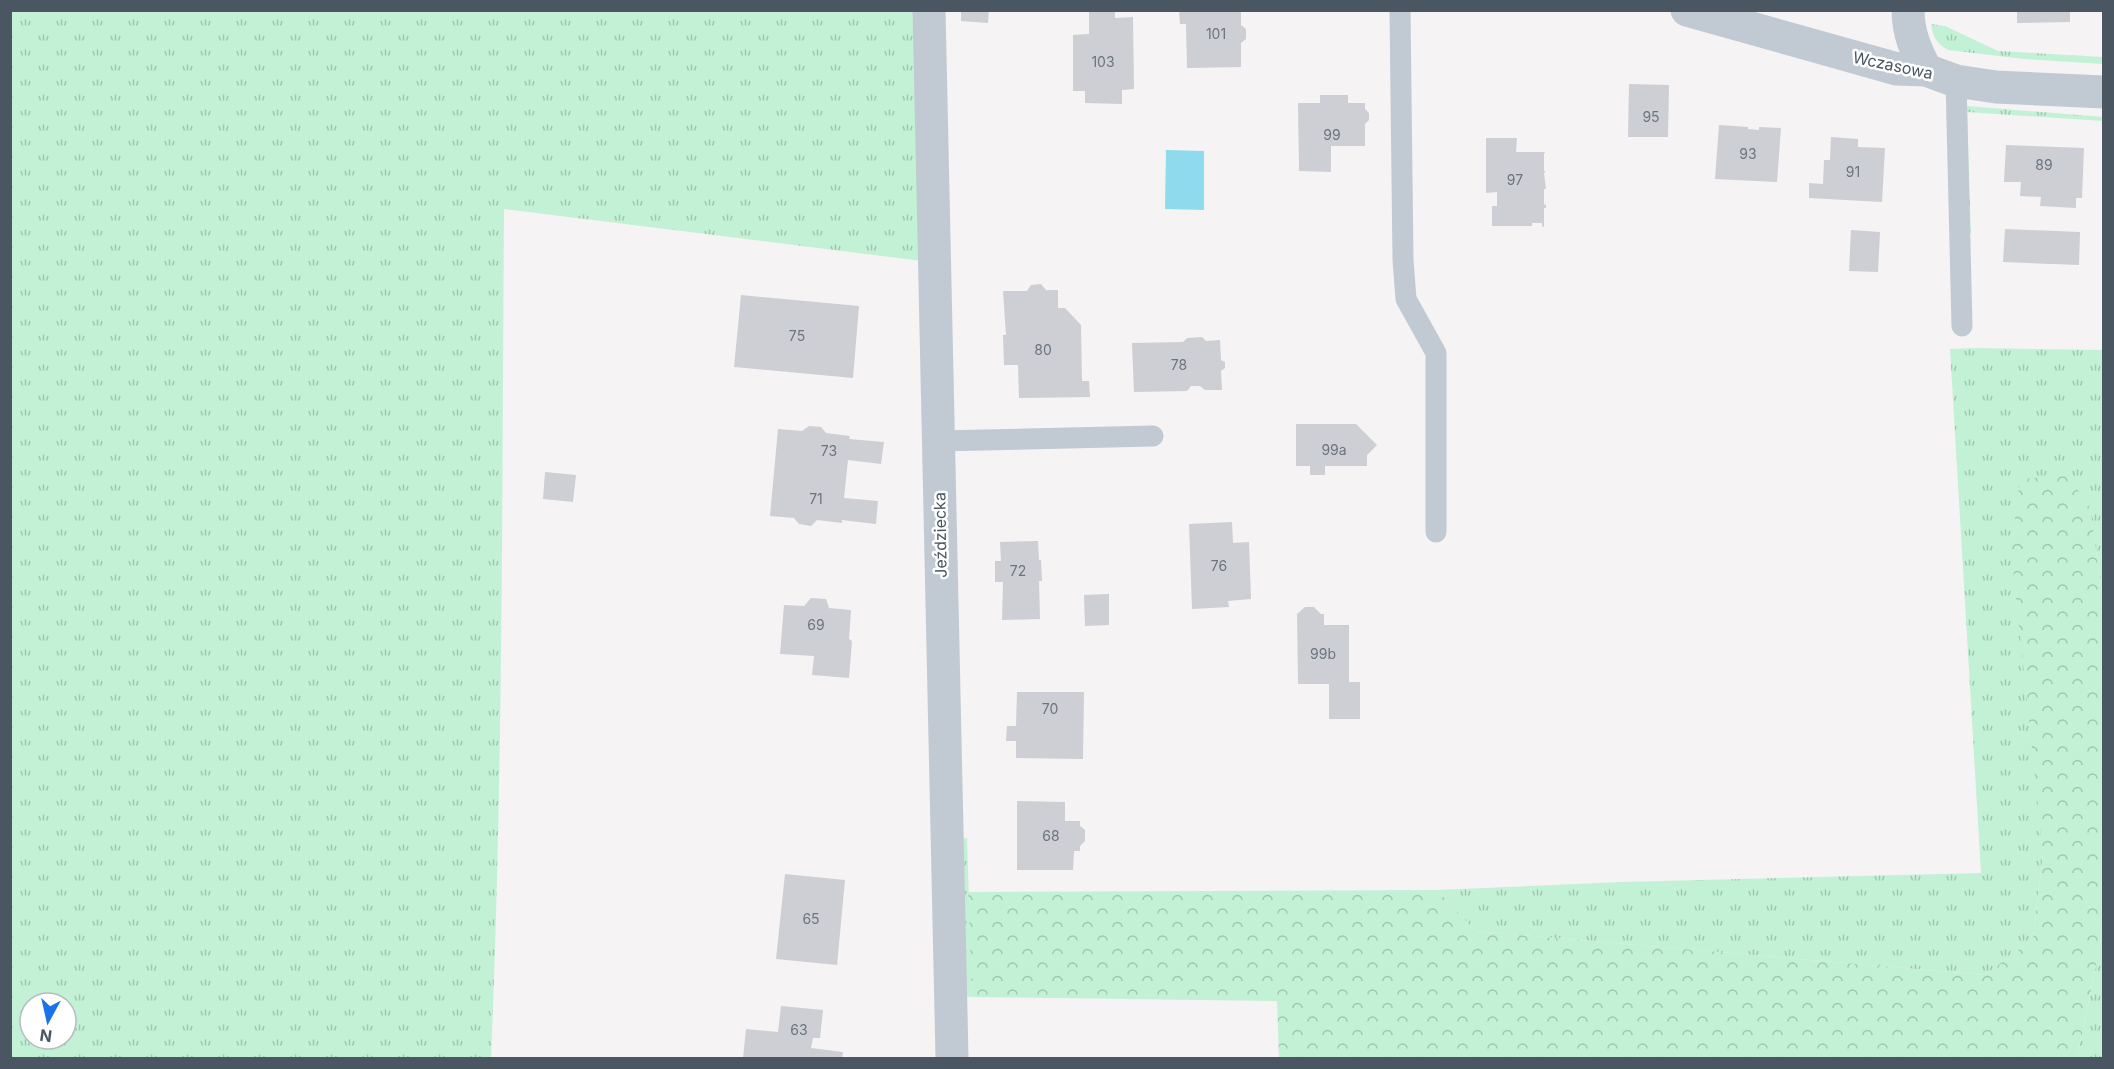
<svg xmlns="http://www.w3.org/2000/svg" width="2114" height="1069" viewBox="0 0 2114 1069" font-family="Inter,sans-serif">
  <style>
    .grass { fill: url(#grass-tufts); fill-rule: evenodd }
    .forest { fill: url(#forest-crowns) }
    .water { fill: #90daee }
    .building { fill: #cdcfd5 }
    .lines { fill: none; stroke-linecap: round; stroke-linejoin: round }
    .lane { stroke: #c1cad2; stroke-width: 21 }
    .street { stroke: #c1cad2; stroke-width: 33 }
    .labels { text-anchor: middle; stroke-width: 5; stroke-linejoin: round; paint-order: stroke }
    .number-label { font-size: 14px; fill: #6b747e }
    .street-label { font-size: 16px; fill: #4a5661; stroke: #fff }
  </style>
  <defs>
    <pattern id="grass-tufts" width="24" height="20" patternUnits="userSpaceOnUse" patternTransform="scale(1.5)"><rect width="24" height="20" fill="#c3f1d5"/><path d="M3 7l-1-3M5 7V3M7 7l1-3M15 17l-1-3M17 17v-4M19 17l1-3" fill="none" stroke="#a0c6b0"/></pattern>
    <pattern id="forest-crowns" width="20" height="18" patternUnits="userSpaceOnUse" patternTransform="scale(1.5)"><rect width="20" height="18" fill="#c3f1d5"/><path d="M2 6a3 3 0 1 1 6 0M12 15a3 3 0 1 1 6 0" fill="none" stroke="#a0c6b0"/></pattern>
  </defs>
  <rect width="100%" height="100%" fill="#f5f3f3"/>
  <g class="grass">
    <path d="M10,11H918L922,261L504,209C502,492 503,775 491,1058H11ZM30,1003H66V1039H30Z"/>
    <path d="M1931,24L1945,26L1998,51L2103,57V64L2024,59L1948,50C1937,44 1933,37 1931,24Z"/>
    <polygon points="1967,106 2103,117 2103,121 1967,112 1971,234 1966,226 1965,109"/>
    <polygon points="1975,348 2103,350 2103,601 2090,508 2043,853 2033,939 1985,975 1475,931 1437,890 1621,882 1981,873 1950,349"/>
    <polygon points="967,838 972,997 962,996 957,839"/>
    <polygon points="2103,914 2103,1058 2077,1058 2100,946"/>
  </g>
  <polygon class="forest" points="2068,476 2090,508 2103,601 2103,914 2100,946 2077,1058 1279,1058 1277,1001 972,997 968,892 1437,890 1475,931 1985,975 2033,939 2043,853 2011,550 2020,479"/>
  <polygon class="water" points="1166,150 1204,151 1204,210 1165,209"/>
  <g class="building">
    <polygon points="961,10 989,10 988,23 961,21"/>
    <polygon points="1089,10 1115,10 1115,18 1133,17 1134,89 1122,90 1122,104 1085,103 1085,91 1073,91 1073,35 1089,34"/>
    <polygon points="1179,10 1241,10 1241,25 1246,29 1246,39 1241,43 1241,67 1187,68 1186,24 1180,24"/>
    <polygon points="2017,10 2070,10 2070,22 2017,23"/>
    <polygon points="1629,84 1669,85 1668,137 1628,137"/>
    <polygon points="1320,95 1348,95 1348,103 1365,103 1365,109 1369,113 1369,120 1365,124 1365,146 1331,146 1331,172 1299,171 1298,103 1320,103"/>
    <polygon points="1719,125 1748,127 1748,129 1759,130 1759,127 1781,128 1777,182 1715,179"/>
    <polygon points="1831,137 1858,139 1858,147 1885,148 1882,202 1809,198 1809,183 1823,184 1824,160 1830,160"/>
    <polygon points="1486,138 1517,138 1516,152 1545,152 1544,154 1544,171 1546,171 1544,173 1546,189 1544,189 1544,205 1546,204 1546,208 1544,208 1544,227 1542,226 1542,223 1532,223 1532,226 1492,226 1492,206 1497,206 1497,192 1486,193"/>
    <polygon points="2006,145 2084,148 2082,198 2076,198 2076,208 2040,206 2041,197 2020,196 2021,182 2004,182"/>
    <polygon points="2005,229 2080,232 2079,265 2003,262"/>
    <polygon points="1851,230 1880,232 1878,272 1849,271"/>
    <polygon points="1041,284 1046,290 1058,290 1058,308 1065,308 1081,325 1082,381 1089,381 1090,397 1019,398 1018,365 1004,365 1003,335 1006,335 1003,291 1027,291 1031,285"/>
    <polygon points="741,295 859,306 853,378 734,367"/>
    <polygon points="1202,337 1206,341 1220,340 1221,360 1225,362 1225,368 1221,371 1222,390 1205,390 1200,386 1191,386 1187,391 1134,392 1132,343 1183,342 1187,338"/>
    <polygon points="1296,424 1356,424 1377,445 1367,455 1367,466 1325,466 1325,475 1310,475 1310,466 1296,466"/>
    <polygon points="809,426 821,427 826,433 850,436 849,439 884,442 881,464 848,460 844,498 878,501 876,524 842,520 842,523 817,520 811,526 799,524 794,518 770,516 778,429 802,431"/>
    <polygon points="545,472 576,475 573,502 543,499"/>
    <polygon points="1232,522 1233,543 1249,542 1251,599 1228,601 1229,607 1192,609 1189,524"/>
    <polygon points="1038,541 1039,560 1041,560 1042,581 1039,581 1040,619 1002,620 1003,582 995,582 995,561 1001,561 1000,542"/>
    <polygon points="1109,594 1109,625 1085,626 1084,595"/>
    <polygon points="811,598 826,599 829,608 851,610 849,639 852,641 849,678 812,675 814,656 780,654 784,605 804,606"/>
    <polygon points="1305,607 1314,607 1321,614 1324,614 1324,625 1349,625 1349,682 1360,682 1360,719 1329,719 1329,684 1298,684 1297,614"/>
    <polygon points="1017,692 1084,692 1083,759 1016,758 1016,741 1006,741 1007,726 1016,726"/>
    <polygon points="1017,801 1065,802 1065,821 1080,821 1080,826 1085,830 1085,841 1080,846 1080,851 1074,851 1073,870 1017,870"/>
    <polygon points="785,874 845,880 837,965 776,959"/>
    <polygon points="781,1006 823,1010 820,1038 813,1038 811,1048 843,1052 842,1058 743,1058 746,1029 778,1032"/>
  </g>
  <g class="lines">
    <g class="lane">
      <polyline points="1400,10 1403,260 1406,299 1436,353 1436,532"/>
      <polyline points="1956,81 1962,326"/>
      <polyline points="938,441 1153,436"/>
    </g>
    <g class="street">
      <polyline points="929,10 952,1058"/>
      <polyline points="1687,10 1897,69 1926,70 1956,81 1996,87 2104,92"/>
      <path d="M1908,10C1908,33 1916,51 1926,70"/>
    </g>
  </g>
  <g class="labels">
    <g class="number-label">
      <text x="1216" y="39">101</text>
      <text x="1103" y="67">103</text>
      <text x="1651" y="122">95</text>
      <text x="1332" y="140">99</text>
      <text x="1748" y="159">93</text>
      <text x="2044" y="170">89</text>
      <text x="1853" y="177">91</text>
      <text x="1515" y="185">97</text>
      <text x="797" y="341">75</text>
      <text x="1043" y="355">80</text>
      <text x="1179" y="370">78</text>
      <text x="1334" y="455">99a</text>
      <text x="829" y="456">73</text>
      <text x="816" y="504">71</text>
      <text x="1219" y="571">76</text>
      <text x="1018" y="576">72</text>
      <text x="816" y="630">69</text>
      <text x="1323" y="659">99b</text>
      <text x="1050" y="714">70</text>
      <text x="1051" y="841">68</text>
      <text x="811" y="924">65</text>
      <text x="799" y="1035">63</text>
    </g>
    <g class="street-label">
      <text transform="translate(1893 65) rotate(12)" y="6">Wczasowa</text>
      <text transform="translate(940 535) rotate(-91)" y="6">Jeździecka</text>
    </g>
  </g>
  <rect width="2114" height="1069" fill="none" stroke="#4a5661" stroke-width="24"/>
  <g transform="translate(48 1021) rotate(188)"><circle r="28" fill="#ffffff" stroke="#b7bbc0" stroke-width="1.5"/>
  <path d="M0-4.5L10 22L0 15L-10 22Z" fill="#1a73e8"/>
  <text y="-9" font-size="16" font-weight="bold" text-anchor="middle" fill="#4a5661">N</text>
  </g>
</svg>
